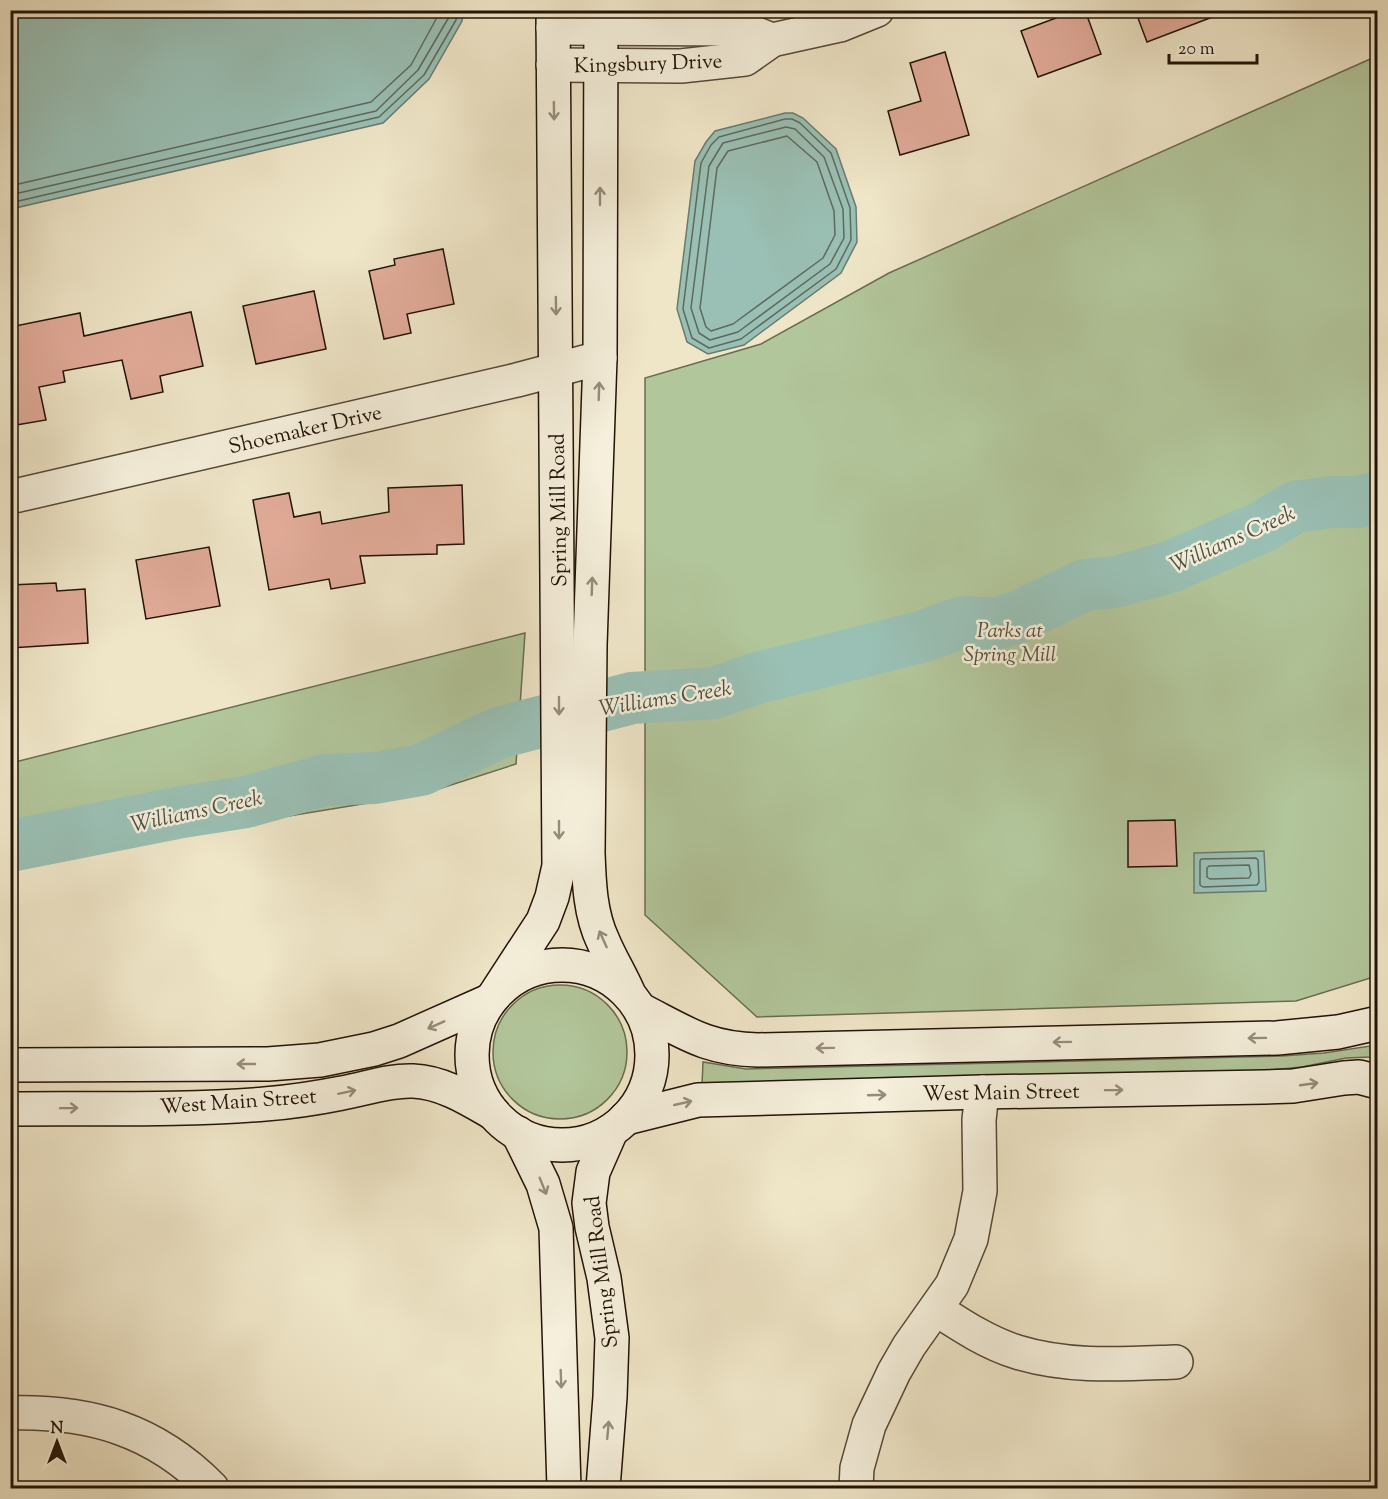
<svg xmlns="http://www.w3.org/2000/svg" width="1388" height="1499" viewBox="0 0 1388 1499" font-family="'Sorts Mill Goudy',serif">
  <style>
    .green { fill: #b2c69b; stroke: #6a6c51; stroke-width: 1.5 }
    .water { fill: #9ac0b5; stroke: #6a7a6f; stroke-width: 1.5 }
    .lines { fill: none; stroke-linecap: round; stroke-linejoin: round }
    .shore { stroke: #5e695e; stroke-width: 1.5 }
    .river { stroke: #9ac0b5; stroke-width: 52 }
    .building { fill: #e1ab99; stroke: #221207; stroke-width: 1.5 }
    .street-casing { stroke: #554737; stroke-width: 36 }
    .secondary-casing { stroke: #221207; stroke-width: 36 }
    .street { stroke: #f5efdb; stroke-width: 33 }
    .secondary { stroke: #f5efdb; stroke-width: 33 }
    .oneway { stroke: #968c7c }
    .labels { text-anchor: middle; stroke-width: 5; stroke-linejoin: round; paint-order: stroke }
    .street-label { font-size: 21px; fill: #221207; stroke: #f5efdb }
    .park-label { font-size: 21px; font-style: italic; fill: #54513b; stroke: #f5efdb }
    .water-label { font-size: 22px; font-style: italic; fill: #4c4f44; stroke: #f5efdb }
  </style>
  <rect width="100%" height="100%" fill="#efe6c8"/>
  <filter id="stains"><feTurbulence type="fractalNoise" baseFrequency=".00333" numOctaves="4"/><feColorMatrix values="0 0 0 0 .2 0 0 0 0 .09 0 0 0 0 .02 0 0 0 .5 -.17"/></filter>
  <radialGradient id="worn" r=".72"><stop offset=".6" stop-color="#630" stop-opacity="0"/><stop offset="1" stop-color="#630" stop-opacity=".3"/></radialGradient>
  <g class="green">
    <polygon points="1377,56 1377,976 1296,1001 757,1017 645,915 645,378 761,344 889,273"/>
    <polygon points="525,633 516,764 423,794 94,848 11,869 11,763"/>
    <circle cx="560" cy="1052" r="67"/>
    <polygon points="1370,1046 1371,1057 1346,1058 1302,1067 1261,1071 702,1085 703,1062 746,1069 1282,1056 1324,1053"/>
  </g>
  <g class="water">
    <polygon points="10,11 11,10 463,11 462,21 429,79 383,123 11,209"/>
    <polygon points="785,113 793,113 803,118 836,149 856,207 857,242 841,273 744,345 708,354 687,342 677,309 695,161 706,142 715,131"/>
    <polygon points="1264,851 1266,891 1194,893 1194,853"/>
  </g>
  <g class="lines">
    <g class="shore">
      <polygon points="785,119 792,119 800,123 831,153 850,208 851,240 836,269 741,339 709,348 692,338 683,309 701,163 711,145 719,137"/>
      <polygon points="786,127 795,129 824,157 843,209 844,238 830,264 738,332 710,340 699,333 691,308 709,166 723,143"/>
      <polygon points="787,136 817,162 834,211 835,235 823,258 733,324 711,331 706,327 700,308 717,168 728,151"/>
      <polyline points="10,186 371,102 411,65 441,10"/>
      <polyline points="10,195 376,111 418,70 449,17 450,10"/>
      <polyline points="10,203 379,117 424,75 456,20 457,10"/>
      <polygon points="1256,858 1258,860 1259,882 1257,885 1203,887 1200,885 1200,861 1201,859"/>
      <polygon points="1249,865 1251,874 1249,878 1210,879 1207,877 1207,868 1209,866"/>
    </g>
    <polyline class="river" points="10,846 182,812 246,802 325,780 375,778 421,770 498,733 632,698 714,693 757,678 921,637 963,622 996,624 1018,617 1085,585 1115,582 1170,567 1262,527 1295,507 1332,502 1359,502 1378,497"/>
  </g>
  <g class="building">
    <polygon points="1054,10 1085,10 1101,54 1038,77 1021,31 1056,18"/>
    <polygon points="1135,10 1222,10 1223,13 1147,42"/>
    <polygon points="945,52 969,135 900,155 888,111 921,101 910,63"/>
    <polygon points="443,249 454,304 407,314 411,333 384,339 369,271 395,265 394,259"/>
    <polygon points="314,291 326,349 256,364 243,306"/>
    <polygon points="191,312 203,366 160,376 163,392 131,399 122,360 63,371 65,382 39,387 46,420 10,426 10,327 80,313 84,336"/>
    <polygon points="462,485 464,544 437,545 437,554 360,556 365,583 331,589 329,579 269,590 253,500 289,493 294,517 320,512 322,524 389,512 388,488"/>
    <polygon points="209,547 220,606 146,619 136,560"/>
    <polygon points="56,583 57,591 85,589 88,643 10,648 10,585"/>
    <polygon points="1175,820 1177,866 1128,867 1128,821"/>
  </g>
  <g class="lines">
    <g class="street-casing">
      <g id="street">
        <polyline points="553,28 744,29 772,40"/>
        <polyline points="553,65 681,66 745,59 772,40 840,25 877,10"/>
        <polyline points="10,497 517,380 600,358"/>
        <path d="M936,1309C962,1326 988,1343 1017,1352C1069,1368 1122,1364 1176,1362"/>
        <path d="M10,1413C91,1411 155,1430 212,1488"/>
        <polyline points="856,1488 857,1468 869,1425 894,1372 909,1346 952,1285 971,1239 980,1191 979,1120 982,1092"/>
      </g>
    </g>
    <g class="secondary-casing">
      <g id="secondary">
        <path d="M601,10L600,358L590,645L588,853C589,882 590,914 603,941C610,958 620,974 628,992"/>
        <circle cx="562" cy="1055" r="90"/>
        <polyline points="496,993 543,921 552,897 559,866 553,10"/>
        <path d="M641,1010C686,1033 707,1049 758,1050L1277,1038L1338,1032L1378,1023"/>
        <polyline points="10,1065 268,1064 320,1060 374,1049 399,1041 489,1001"/>
        <path d="M10,1109C95,1108 181,1111 265,1104C291,1102 317,1098 342,1093C366,1089 388,1080 413,1081C442,1082 469,1099 493,1113"/>
        <polyline points="626,1118 698,1100 982,1092 1264,1087 1293,1086 1344,1078 1359,1077 1378,1082"/>
        <polyline points="518,1133 543,1184 556,1228 564,1488"/>
        <polyline points="603,1488 610,1397 612,1338 604,1278 592,1227 589,1203 593,1172 611,1131"/>
      </g>
    </g>
    <use href="#street" class="street"/>
    <use href="#secondary" class="secondary"/>
  </g>
  <defs><path id="oneway-shaft" d="M-6 0H5M1.5-3L5.5 0L1.5 3" fill="none" stroke-width="1.6" stroke-linecap="round" stroke-linejoin="round" transform="scale(1.5)"/></defs>
  <g class="oneway">
    <use href="#oneway-shaft" transform="translate(554 111) rotate(89)"/>
    <use href="#oneway-shaft" transform="translate(600 196) rotate(-90)"/>
    <use href="#oneway-shaft" transform="translate(556 306) rotate(89)"/>
    <use href="#oneway-shaft" transform="translate(599 391) rotate(-88)"/>
    <use href="#oneway-shaft" transform="translate(592 586) rotate(-88)"/>
    <use href="#oneway-shaft" transform="translate(559 706) rotate(90)"/>
    <use href="#oneway-shaft" transform="translate(559 830) rotate(90)"/>
    <use href="#oneway-shaft" transform="translate(603 939) rotate(-114)"/>
    <use href="#oneway-shaft" transform="translate(436 1025) rotate(156)"/>
    <use href="#oneway-shaft" transform="translate(1257 1038) rotate(179)"/>
    <use href="#oneway-shaft" transform="translate(1062 1042) rotate(179)"/>
    <use href="#oneway-shaft" transform="translate(825 1048) rotate(179)"/>
    <use href="#oneway-shaft" transform="translate(246 1064) rotate(180)"/>
    <use href="#oneway-shaft" transform="translate(1309 1084) rotate(-8)"/>
    <use href="#oneway-shaft" transform="translate(1114 1090) rotate(-1)"/>
    <use href="#oneway-shaft" transform="translate(347 1092) rotate(-12)"/>
    <use href="#oneway-shaft" transform="translate(877 1095) rotate(-2)"/>
    <use href="#oneway-shaft" transform="translate(683 1103) rotate(-13)"/>
    <use href="#oneway-shaft" transform="translate(69 1108) rotate(-1)"/>
    <use href="#oneway-shaft" transform="translate(543 1186) rotate(68)"/>
    <use href="#oneway-shaft" transform="translate(561 1379) rotate(88)"/>
    <use href="#oneway-shaft" transform="translate(608 1430) rotate(-85)"/>
  </g>
  <g class="labels">
    <g class="street-label">
      <text transform="translate(648 63) rotate(-2)" y="7">Kingsbury Drive</text>
      <text transform="translate(305 429) rotate(-13)" y="7">Shoemaker Drive</text>
      <text transform="translate(558 510) rotate(-91)" y="7">Spring Mill Road</text>
      <text transform="translate(1001 1092) rotate(-1)" y="7">West Main Street</text>
      <text transform="translate(238 1101) rotate(-4)" y="7">West Main Street</text>
      <text transform="translate(601 1272) rotate(-97)" y="7">Spring Mill Road</text>
    </g>
    <g class="park-label">
      <text x="1010" y="637">Parks at<tspan x="1010" dy="24">Spring Mill</tspan></text>
    </g>
    <g class="water-label">
      <text transform="translate(1232 538) rotate(-24)" y="8">Williams Creek</text>
      <text transform="translate(665 697) rotate(-9)" y="8">Williams Creek</text>
      <text transform="translate(196 810) rotate(-12)" y="8">Williams Creek</text>
    </g>
  </g>
  <rect width="1388" height="1499" fill="none" stroke="#efe6c8" stroke-width="36"/>
  <rect x="12" y="12" width="1364" height="1475" fill="none" stroke="#221207" stroke-width="3"/>
  <rect x="18" y="18" width="1352" height="1463" fill="none" stroke="#221207" stroke-width="1.5"/>
  <g transform="translate(57 1442)" stroke="#f5efdb" stroke-width="4.5" paint-order="stroke">
  <path d="M0-4.5L10 22L0 15L-10 22Z" fill="#221207"/>
  <text y="-9" font-size="16" font-weight="bold" text-anchor="middle" fill="#221207">N</text>
  </g>
  <path d="M1169 54v9h88v-9" fill="none" stroke="#221207" stroke-width="3"/>
  <text x="1178" y="54" font-size="18" fill="#221207" stroke="#f5efdb" stroke-width="4.5" paint-order="stroke">20 m</text>
  <rect width="100%" height="100%" filter="url(#stains)"/>
  <rect width="100%" height="100%" fill="url(#worn)"/>
</svg>
